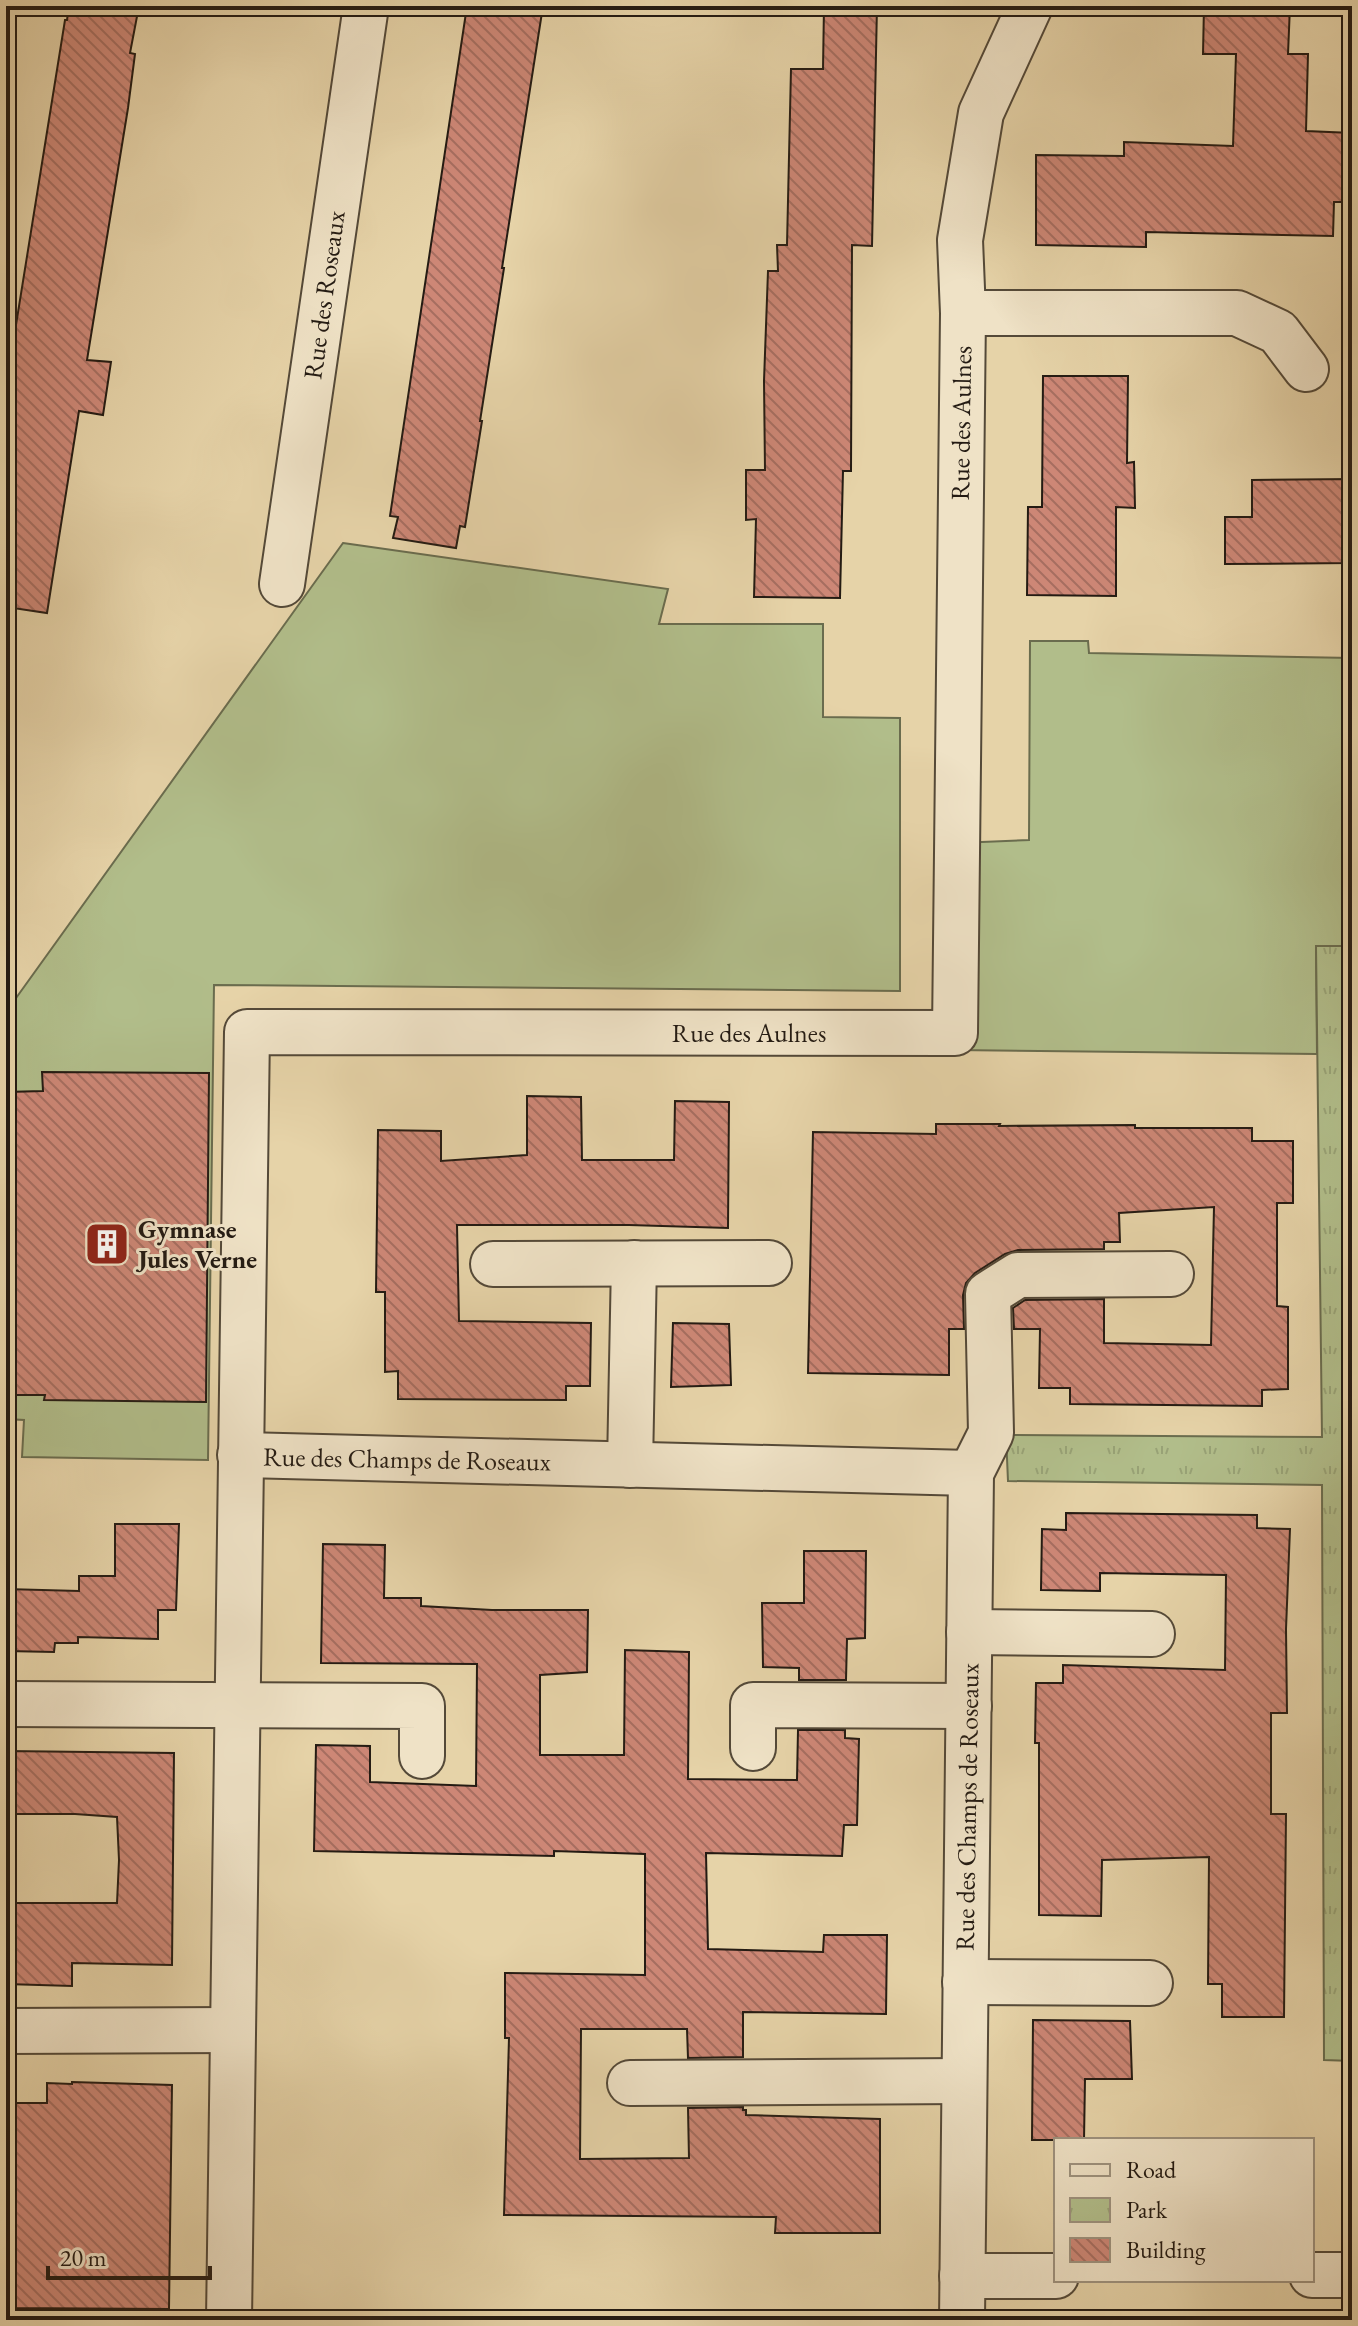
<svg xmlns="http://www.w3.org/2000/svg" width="1358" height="2326" viewBox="0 0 1358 2326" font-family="'EB Garamond',serif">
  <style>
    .grass { fill: #b1bd8a; stroke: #6a6c4e; stroke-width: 2 }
    .park { fill: url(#park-tufts); stroke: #6a6c4e; stroke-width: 2 }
    .building { fill: url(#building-back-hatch); stroke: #241b13; stroke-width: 2 }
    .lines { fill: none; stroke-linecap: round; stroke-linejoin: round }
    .minor-casing { stroke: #544938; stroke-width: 48 }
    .minor { stroke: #efe2c6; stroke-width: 44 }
    .labels { text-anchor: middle; stroke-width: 6; stroke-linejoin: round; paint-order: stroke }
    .street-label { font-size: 26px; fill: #241b13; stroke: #efe2c6 }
    .poi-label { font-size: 26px; font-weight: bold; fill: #241b13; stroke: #efe2c6; text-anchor: start }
  </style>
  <defs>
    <pattern id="park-tufts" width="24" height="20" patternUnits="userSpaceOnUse" patternTransform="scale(2)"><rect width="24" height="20" fill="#b1bd8a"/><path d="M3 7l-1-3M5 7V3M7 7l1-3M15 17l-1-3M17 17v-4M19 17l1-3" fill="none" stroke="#98a276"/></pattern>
    <pattern id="building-back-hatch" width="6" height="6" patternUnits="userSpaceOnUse" patternTransform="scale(2)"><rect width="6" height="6" fill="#cd8776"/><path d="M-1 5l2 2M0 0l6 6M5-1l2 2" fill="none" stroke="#a66e60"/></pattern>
  </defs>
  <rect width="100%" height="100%" fill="#e6d3a8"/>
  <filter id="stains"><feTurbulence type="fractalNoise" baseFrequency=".0025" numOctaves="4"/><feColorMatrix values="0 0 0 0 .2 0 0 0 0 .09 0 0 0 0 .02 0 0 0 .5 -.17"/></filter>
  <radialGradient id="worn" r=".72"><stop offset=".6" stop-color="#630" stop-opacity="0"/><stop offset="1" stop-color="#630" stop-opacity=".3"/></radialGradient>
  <g class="grass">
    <polygon points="343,543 668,589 659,624 823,624 823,717 900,718 900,991 214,985 208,1460 22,1457 24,1420 6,1419 6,1012"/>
    <polygon points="1030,641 1088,641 1089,653 1352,658 1352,946 1316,946 1317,1054 955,1050 958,843 1029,840"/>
  </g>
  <polygon class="park" points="1316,946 1352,946 1352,2061 1324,2060 1322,1485 1008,1481 1006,1435 1322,1437"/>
  <g class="building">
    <polygon points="69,6 139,6 130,53 135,54 128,108 87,360 111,362 103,415 79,411 47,613 6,607 6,387 65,20 67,20"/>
    <polygon points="467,6 543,6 502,268 504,268 480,421 482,421 465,527 460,526 456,548 393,538 398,517 390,516"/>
    <polygon points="824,6 877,6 872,246 852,245 851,471 843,471 840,598 754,597 756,519 746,520 746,470 765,470 764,381 768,271 778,271 777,245 787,245 791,69 823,69"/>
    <polygon points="1204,6 1290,6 1288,54 1308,54 1306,131 1352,133 1352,202 1334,202 1333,236 1146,232 1146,247 1036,245 1036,155 1124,156 1124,142 1233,146 1236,54 1203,54"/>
    <polygon points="1043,376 1128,376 1127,463 1134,462 1135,508 1116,507 1116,596 1027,595 1028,507 1042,507"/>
    <polygon points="1352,479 1352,563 1225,564 1225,517 1252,517 1252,480"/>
    <polygon points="42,1072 209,1073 206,1402 44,1400 45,1395 6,1395 6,1092 43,1091"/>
    <polygon points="527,1096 581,1097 582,1160 674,1160 675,1101 729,1102 728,1228 629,1225 457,1225 459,1321 591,1323 590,1386 566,1386 566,1400 398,1399 398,1371 385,1372 385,1292 376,1292 378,1130 441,1131 441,1161 527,1155"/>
    <polygon points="936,1124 1000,1124 999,1126 1135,1125 1135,1128 1252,1128 1252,1141 1293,1141 1293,1203 1277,1203 1277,1306 1288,1307 1288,1389 1262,1390 1262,1406 1070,1404 1070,1388 1039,1388 1040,1329 1014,1329 1013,1308 1025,1300 1104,1299 1104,1343 1211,1345 1214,1207 1119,1213 1120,1242 1104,1242 1104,1249 1018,1250 1005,1254 975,1273 966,1283 963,1295 964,1329 949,1329 949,1375 808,1373 813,1132 936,1134"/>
    <polygon points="673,1323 729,1324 731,1385 671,1387"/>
    <polygon points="1066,1513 1257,1515 1257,1528 1290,1529 1286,1629 1287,1713 1271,1713 1271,1814 1286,1814 1284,2017 1222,2017 1222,1984 1208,1984 1209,1857 1102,1860 1101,1916 1039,1915 1039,1743 1035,1743 1036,1683 1063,1683 1063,1665 1225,1670 1226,1575 1100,1573 1100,1591 1041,1590 1042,1529 1066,1530"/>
    <polygon points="115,1524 179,1524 176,1610 158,1610 158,1639 78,1637 78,1643 55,1643 54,1652 6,1651 6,1589 79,1591 79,1576 115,1576"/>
    <polygon points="323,1544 385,1545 384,1598 421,1598 421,1606 492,1610 588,1610 587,1672 540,1675 540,1755 624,1755 625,1650 689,1652 688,1779 797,1780 798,1730 845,1730 845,1738 859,1739 857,1825 844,1825 842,1856 706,1853 708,1949 823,1952 824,1935 887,1935 886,2014 743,2012 743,2057 688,2058 687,2029 581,2029 580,2159 689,2158 688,2108 743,2107 743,2110 746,2110 746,2115 880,2119 880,2233 775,2233 776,2217 504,2215 509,2038 505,2038 505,1973 645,1975 645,1854 554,1851 554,1856 314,1851 316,1745 370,1746 370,1782 476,1786 477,1664 321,1663"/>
    <polygon points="804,1551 866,1551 865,1638 847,1639 846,1680 799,1680 799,1668 763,1667 762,1603 804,1603"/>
    <polygon points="6,1751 174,1753 172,1965 72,1963 72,1986 6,1984 6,1903 117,1903 119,1860 117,1817 75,1814 6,1814"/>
    <polygon points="1033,2020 1130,2021 1132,2079 1085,2079 1084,2140 1032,2140"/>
    <polygon points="72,2082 172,2085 169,2309 6,2308 6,2103 47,2103 47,2083 72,2084"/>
  </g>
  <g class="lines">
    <g class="minor-casing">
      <g id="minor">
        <polyline points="963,313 1237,313 1278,332 1306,369"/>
        <polyline points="282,584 366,6"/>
        <polyline points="493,1264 769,1263"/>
        <polyline points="240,1455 971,1473"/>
        <polyline points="630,1465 634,1263"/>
        <polyline points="969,1632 1152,1634"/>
        <polyline points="6,1704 422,1706 422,1756"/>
        <polyline points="753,1748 753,1705 969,1706"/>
        <polyline points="965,1982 1150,1983"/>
        <polyline points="6,2031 233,2030"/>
        <polyline points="630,2083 964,2081"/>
        <polyline points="1312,2275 1352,2275"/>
        <polyline points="962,2276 1056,2276"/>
        <polyline points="229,2320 247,1032 955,1033 963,313 960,240 981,113 1030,6"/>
        <polyline points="962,2320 971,1473 991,1433 988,1294 1018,1275 1171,1274"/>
      </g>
    </g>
    <use href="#minor" class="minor"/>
  </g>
  <defs>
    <g id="building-square" transform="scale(2.3)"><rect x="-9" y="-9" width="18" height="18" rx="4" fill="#8f2418" stroke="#efe2c6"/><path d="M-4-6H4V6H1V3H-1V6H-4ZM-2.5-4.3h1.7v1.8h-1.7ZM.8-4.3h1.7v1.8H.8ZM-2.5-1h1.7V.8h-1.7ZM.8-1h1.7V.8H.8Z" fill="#fff"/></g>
  </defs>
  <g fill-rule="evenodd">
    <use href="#building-square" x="107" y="1244"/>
  </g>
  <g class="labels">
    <g class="street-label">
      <text transform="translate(324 295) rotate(-82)" y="9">Rue des Roseaux</text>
      <text transform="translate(961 423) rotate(-89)" y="9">Rue des Aulnes</text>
      <text x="749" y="1042">Rue des Aulnes</text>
      <text transform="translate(407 1459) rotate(1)" y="9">Rue des Champs de Roseaux</text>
      <text transform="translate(967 1807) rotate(-89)" y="9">Rue des Champs de Roseaux</text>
    </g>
    <g class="poi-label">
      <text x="138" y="1238">Gymnase<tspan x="138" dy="30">Jules Verne</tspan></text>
    </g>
  </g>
  <rect width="1358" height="2326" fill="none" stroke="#e6d3a8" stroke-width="32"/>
  <rect x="8" y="8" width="1342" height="2310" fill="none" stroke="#241b13" stroke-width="4"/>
  <rect x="16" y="16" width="1326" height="2294" fill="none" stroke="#241b13" stroke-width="2"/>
  <rect x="1054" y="2138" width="260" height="144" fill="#efe2c6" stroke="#9e927e" stroke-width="2"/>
  <rect x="1070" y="2164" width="40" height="12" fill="#efe2c6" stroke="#9e927e" stroke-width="2"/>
  <text x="1126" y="2178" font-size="24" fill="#241b13">Road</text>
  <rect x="1070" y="2198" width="40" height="24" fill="url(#park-tufts)" stroke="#9e927e" stroke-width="2"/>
  <text x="1126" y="2218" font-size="24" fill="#241b13">Park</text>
  <rect x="1070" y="2238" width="40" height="24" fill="url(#building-back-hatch)" stroke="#9e927e" stroke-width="2"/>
  <text x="1126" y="2258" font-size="24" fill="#241b13">Building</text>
  <path d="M48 2266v12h162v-12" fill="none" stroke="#241b13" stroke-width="4"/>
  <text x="60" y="2266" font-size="24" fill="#241b13" stroke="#efe2c6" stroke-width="6" paint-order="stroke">20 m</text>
  <rect width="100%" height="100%" filter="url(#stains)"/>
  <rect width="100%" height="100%" fill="url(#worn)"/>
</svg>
